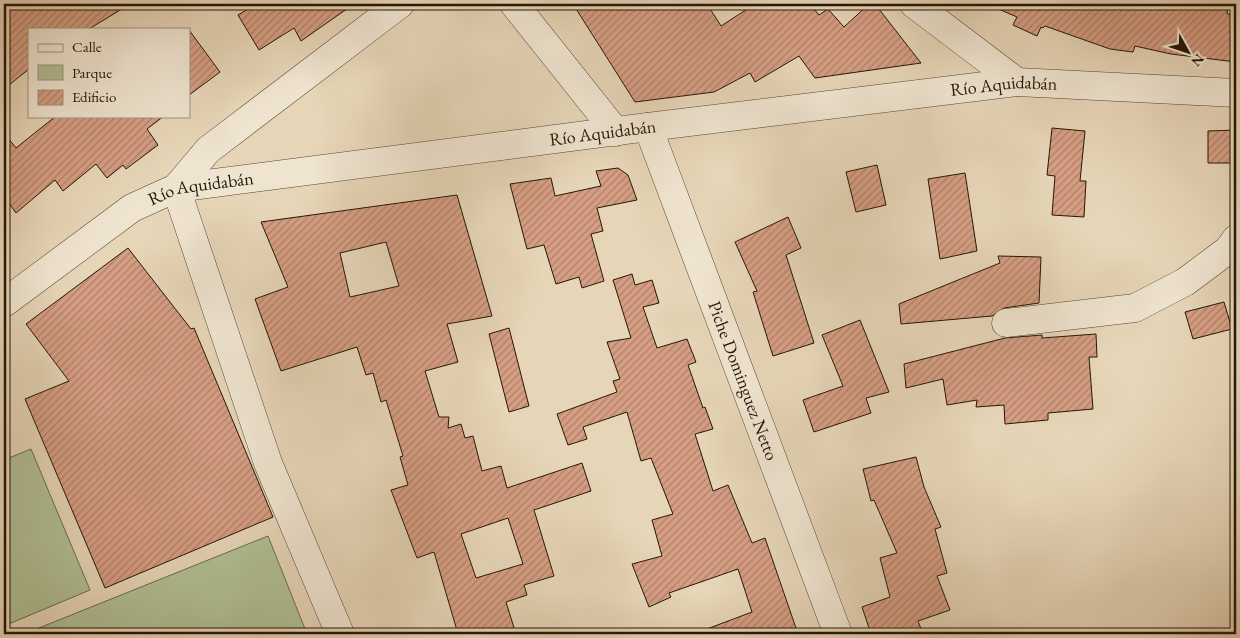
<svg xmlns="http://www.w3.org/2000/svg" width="1240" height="638" viewBox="0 0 1240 638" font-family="'EB Garamond',serif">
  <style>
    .green { fill: #b0be93; stroke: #6a6a4d }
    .building { fill: url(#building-hatch); stroke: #251607; fill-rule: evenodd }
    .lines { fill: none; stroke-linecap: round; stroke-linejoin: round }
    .minor-casing { stroke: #554633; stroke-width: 29 }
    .minor { stroke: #efe4d0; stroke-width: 28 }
    .labels { text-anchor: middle; stroke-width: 4; stroke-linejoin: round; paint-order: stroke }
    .street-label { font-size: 18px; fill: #251607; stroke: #efe4d0 }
  </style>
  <defs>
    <pattern id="building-hatch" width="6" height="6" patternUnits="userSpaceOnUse" patternTransform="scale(1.25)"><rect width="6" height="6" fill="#d69e83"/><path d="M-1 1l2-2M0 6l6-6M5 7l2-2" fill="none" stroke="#ad8069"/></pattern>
  </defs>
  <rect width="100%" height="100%" fill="#e6d5b7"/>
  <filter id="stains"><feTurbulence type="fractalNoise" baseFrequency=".004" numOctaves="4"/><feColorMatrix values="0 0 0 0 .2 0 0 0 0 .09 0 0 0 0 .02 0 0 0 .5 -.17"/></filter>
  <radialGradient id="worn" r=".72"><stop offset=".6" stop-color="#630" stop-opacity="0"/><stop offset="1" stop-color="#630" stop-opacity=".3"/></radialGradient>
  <g class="green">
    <polygon points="31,449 90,590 4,626 4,460"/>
    <polygon points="268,536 307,634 24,634"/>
  </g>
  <g class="building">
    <polygon points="4,4 130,4 89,29 29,29 29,69 4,89"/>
    <polygon points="256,4 354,4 301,41 294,28 259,50 238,15"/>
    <polygon points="573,4 707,4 721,26 755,4 810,4 819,15 828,9 844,27 869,4 875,4 921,63 815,78 799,56 755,82 750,73 714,92 635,102"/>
    <polygon points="987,4 1228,4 1227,14 1236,14 1236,62 1171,54 1135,46 1133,52 1110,49 1045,26 1043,28 1041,27 1037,36 1013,25 1017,17"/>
    <polygon points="189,30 220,72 189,95"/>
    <polygon points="56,116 164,116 147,129 158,145 126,169 123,165 107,178 96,164 63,191 55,180 16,213 4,196 4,133 16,148"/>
    <polygon points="1052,128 1085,131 1080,181 1086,181 1084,217 1052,215 1055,176 1047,175"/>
    <polygon points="1236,130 1236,163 1208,163 1208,131"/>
    <polygon points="877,165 886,205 856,212 846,172"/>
    <polygon points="618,168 628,175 637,200 597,208 603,231 591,234 604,281 582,288 579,277 556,284 544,245 527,249 510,184 551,178 555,196 601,186 596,171"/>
    <polygon points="965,173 977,251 940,259 928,179"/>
    <path d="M457,195L492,316L447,324L458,362L425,371L439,417H449L448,428L461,424L465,438L473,436L482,471L501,466L507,488L582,463L591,491L534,510L554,576L524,585L527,595L506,602L516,634H458L434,552L417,558L391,490L408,485L400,457L403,456L386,400L381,402L373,373L366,375L357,347L281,371L255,299L288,287L261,222ZM386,242L399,286L350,297L340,253ZM508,518L523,564L476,578L461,534Z"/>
    <polygon points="788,217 801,248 786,255 814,343 773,356 753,292 757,291 735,242"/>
    <polygon points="128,248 191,329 194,328 273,517 105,588 25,399 69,381 26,324"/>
    <polygon points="998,256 1041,257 1039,303 1004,308 992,316 901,324 899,304 1000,263"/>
    <polygon points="632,274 635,285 652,280 659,303 643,307 657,348 687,339 696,362 688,365 703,408 705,407 713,429 695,434 713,491 728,485 752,543 765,538 798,634 700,634 699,632 752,612 738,569 669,593 671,597 649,607 632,564 662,556 652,520 673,514 651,458 641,461 627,412 583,427 587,439 568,445 557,414 617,392 613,381 620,379 607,342 631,338 613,280"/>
    <polygon points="1224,302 1232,329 1193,339 1185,312"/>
    <polygon points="860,320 889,392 866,398 871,413 814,432 803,400 843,386 822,335"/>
    <polygon points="509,328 529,406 509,412 489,334"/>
    <polygon points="1096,334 1097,357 1089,357 1093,409 1048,413 1048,420 1005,424 1004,405 976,407 977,400 947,405 943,379 906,388 904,364 1005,338 1042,335 1042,338"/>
    <polygon points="916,457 924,487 941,527 935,529 947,573 937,576 950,610 918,621 923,634 871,634 862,607 890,597 880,558 897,553 874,500 871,501 863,469"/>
  </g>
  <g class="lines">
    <g class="minor-casing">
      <g id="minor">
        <polyline points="514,4 616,132"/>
        <polyline points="914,4 1017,82"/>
        <path id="s1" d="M648,127L838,634"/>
        <path id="s2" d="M4,303L132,208L176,188L648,127L1017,82L1236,93"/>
        <polyline points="1006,323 1135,308 1185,282 1228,250 1236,239"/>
        <polyline points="340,634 268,463 176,188 208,150 400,4"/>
      </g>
    </g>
    <use href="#minor" class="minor"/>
  </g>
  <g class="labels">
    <g class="street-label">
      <text dy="6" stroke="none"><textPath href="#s2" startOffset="1042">Río Aquidabán</textPath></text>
      <text dy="6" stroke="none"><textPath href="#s2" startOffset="638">Río Aquidabán</textPath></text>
      <text dy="6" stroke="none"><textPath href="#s2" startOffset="232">Río Aquidabán</textPath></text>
      <text dy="6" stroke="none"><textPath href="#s1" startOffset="271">Piche Dominguez Netto</textPath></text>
    </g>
  </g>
  <rect width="1240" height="638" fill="none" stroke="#e6d5b7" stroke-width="20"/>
  <rect x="5" y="5" width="1230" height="628" fill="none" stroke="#251607" stroke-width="2.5"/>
  <rect x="10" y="10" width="1220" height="618" fill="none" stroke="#251607"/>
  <rect x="28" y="28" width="162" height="90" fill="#efe4d0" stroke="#9e9280"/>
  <rect x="38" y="44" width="25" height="8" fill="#efe4d0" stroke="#9e9280"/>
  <text x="72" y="52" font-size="15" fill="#251607">Calle</text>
  <rect x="38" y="65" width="25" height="15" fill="#b0be93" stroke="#9e9280"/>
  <text x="72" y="78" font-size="15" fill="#251607">Parque</text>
  <rect x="38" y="90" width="25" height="15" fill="url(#building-hatch)" stroke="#9e9280"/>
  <text x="72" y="102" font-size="15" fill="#251607">Edificio</text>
  <g transform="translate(1188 52) rotate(130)" stroke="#efe4d0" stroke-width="4" paint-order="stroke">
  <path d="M0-4L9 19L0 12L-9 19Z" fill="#251607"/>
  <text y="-8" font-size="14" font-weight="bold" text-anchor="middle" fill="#251607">N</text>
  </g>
  <rect width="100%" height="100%" filter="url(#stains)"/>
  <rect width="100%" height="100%" fill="url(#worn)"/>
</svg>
